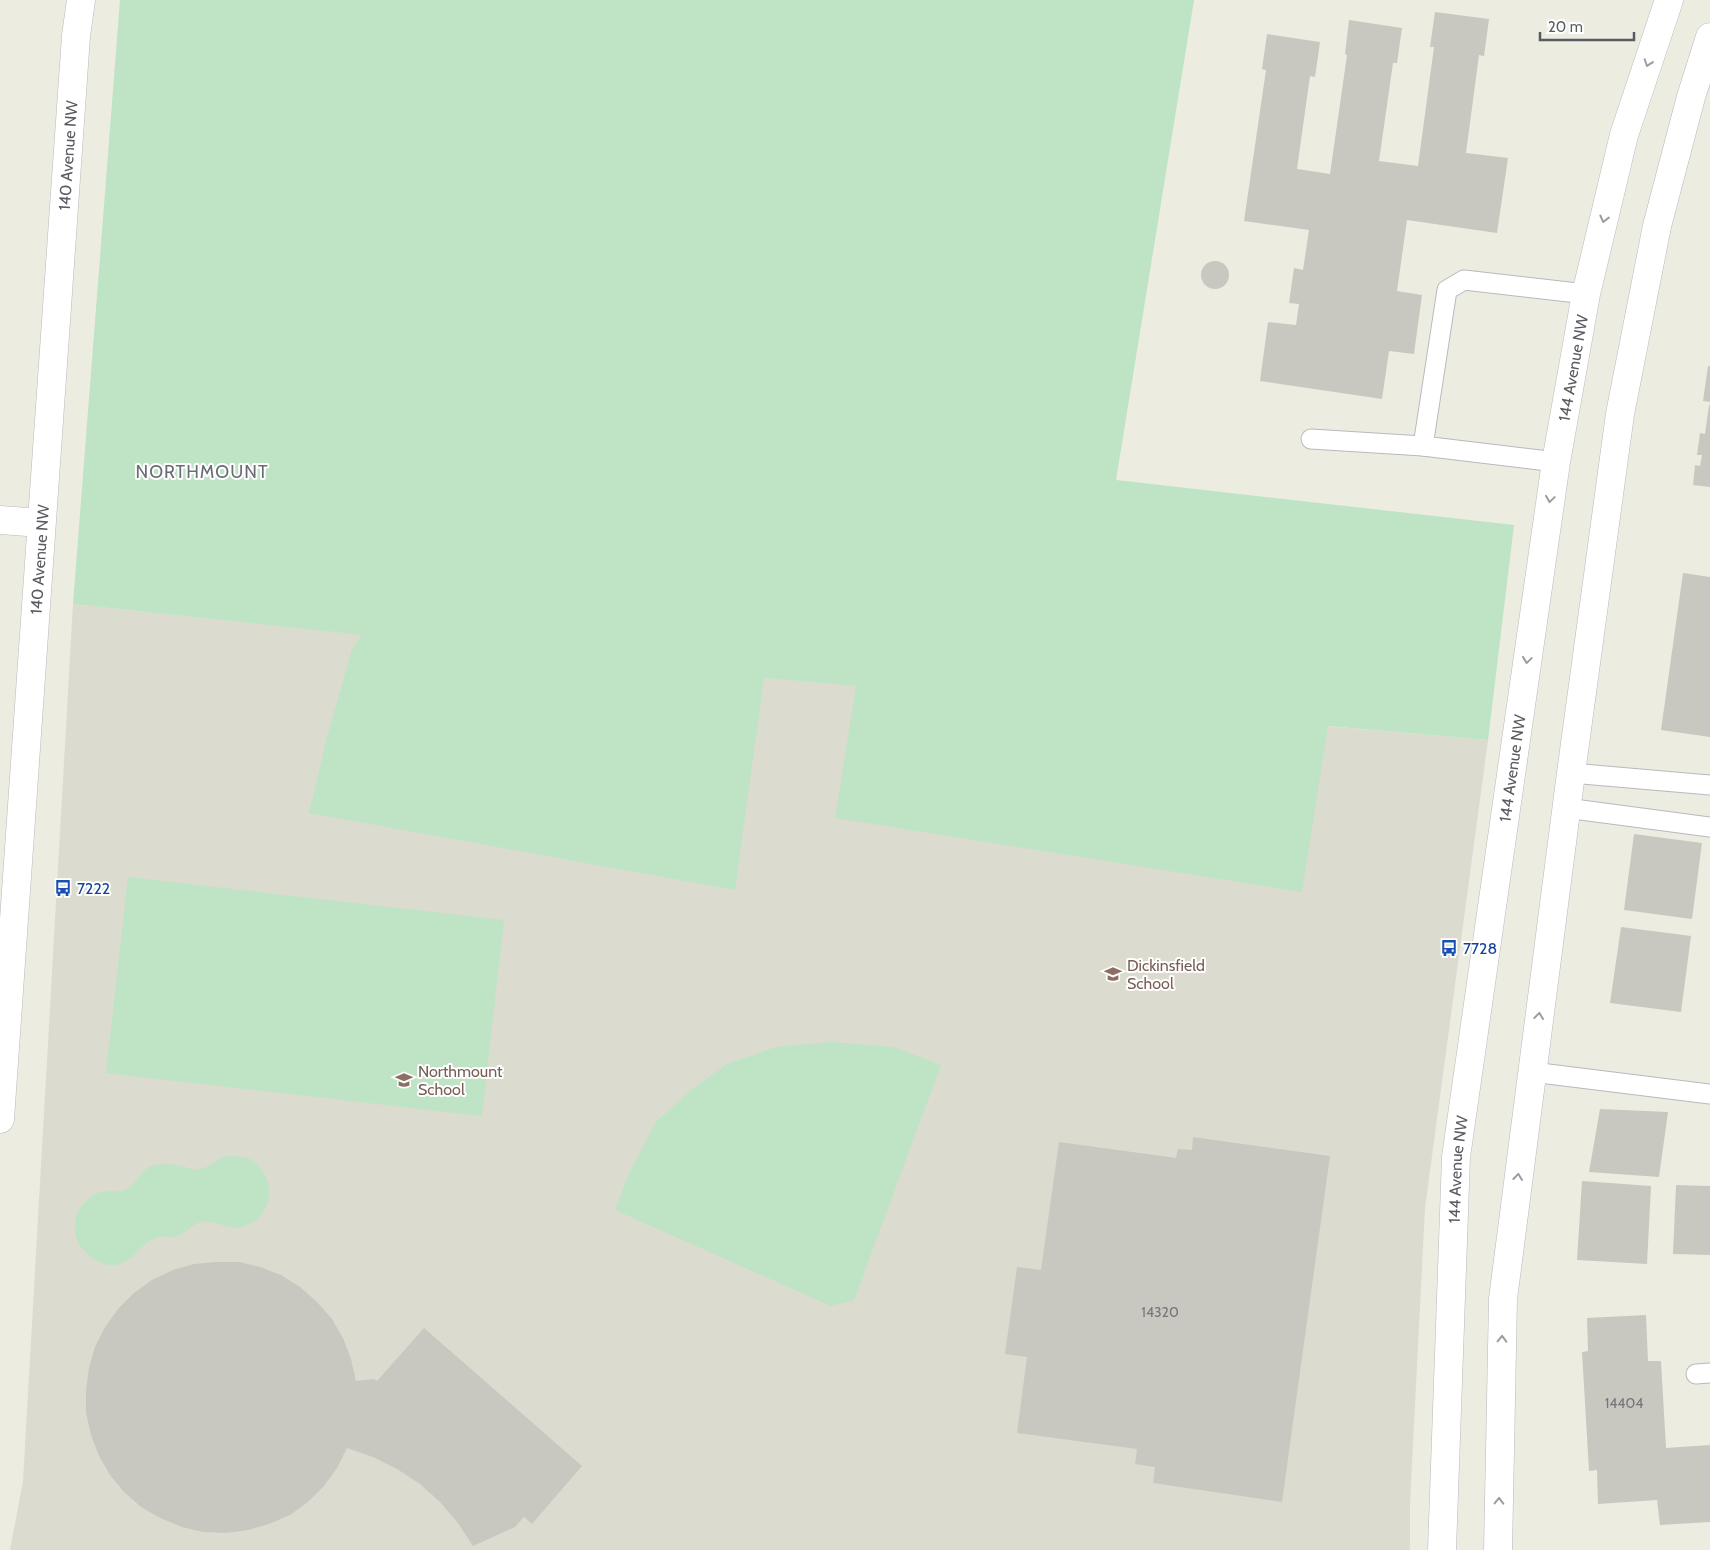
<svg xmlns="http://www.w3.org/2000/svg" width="1710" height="1550" viewBox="0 0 1710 1550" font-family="Cabin,sans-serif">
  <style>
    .education { fill: #dcdbcf }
    .green { fill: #bee3c5 }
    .building { fill: #c8c8c0 }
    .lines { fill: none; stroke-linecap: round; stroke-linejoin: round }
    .service-casing { stroke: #b8b9bf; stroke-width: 21 }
    .minor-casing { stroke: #b8b9bf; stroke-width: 29 }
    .tertiary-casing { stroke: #b8b9bf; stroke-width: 29 }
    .service { stroke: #fff; stroke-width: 19 }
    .minor { stroke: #fff; stroke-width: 28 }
    .tertiary { stroke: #fff; stroke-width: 28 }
    .oneway { stroke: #9b9da0 }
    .labels { text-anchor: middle; stroke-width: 4; stroke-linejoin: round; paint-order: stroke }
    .number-label { font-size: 14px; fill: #757679 }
    .street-label { font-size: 16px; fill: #595b61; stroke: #fff }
    .transit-label { font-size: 16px; fill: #164399; stroke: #fff; text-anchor: start }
    .education-label { font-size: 16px; fill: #785e54; stroke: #fff; text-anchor: start }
    .neighbourhood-label { font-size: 18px; letter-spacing: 1px; fill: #6a6d73; stroke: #fff }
  </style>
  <rect width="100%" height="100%" fill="#ecece1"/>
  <polygon class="education" points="73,604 789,680 1488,740 1425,1208 1410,1503 1410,1550 10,1550 23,1481"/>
  <g class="green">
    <polygon points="120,0 1194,0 1116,480 1514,525 1488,740 1328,726 1302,892 835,818 856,686 764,678 735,890 309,813 327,737 352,649 362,635 73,604"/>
    <polygon points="128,877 504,920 482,1116 106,1073"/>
    <polygon points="830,1042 894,1047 941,1065 854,1300 831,1306 615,1210 630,1171 656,1122 691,1090 727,1064 776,1047"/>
    <path d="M226,1156C235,1156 245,1156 252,1160C255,1162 258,1166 260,1168C278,1188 269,1217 245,1226C230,1232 215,1219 201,1222C191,1224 184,1237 170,1237C167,1237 163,1236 159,1237C140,1241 134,1265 112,1265C98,1264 92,1259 83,1249C66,1231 77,1199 101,1192C109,1190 120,1193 127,1189C137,1183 140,1171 151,1166C159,1163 173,1164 181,1166C188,1167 193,1171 200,1169C209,1168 217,1159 226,1156Z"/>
  </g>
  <g class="building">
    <polygon points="1435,12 1489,19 1484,56 1479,55 1466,153 1508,158 1497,233 1407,220 1397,291 1422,295 1414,354 1389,351 1382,399 1260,381 1268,322 1296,325 1299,304 1289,303 1294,268 1303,270 1309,230 1244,221 1266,70 1262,69 1267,34 1320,42 1315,77 1310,76 1297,169 1330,174 1347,55 1345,54 1349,20 1402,28 1397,63 1393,63 1379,161 1418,166 1434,47 1430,47"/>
    <circle cx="1215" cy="275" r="14"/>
    <polygon points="1708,366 1710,366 1710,402 1703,401"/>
    <polygon points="1709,405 1710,405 1710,487 1693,485 1695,465 1700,466 1702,455 1697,455 1700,433 1705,434"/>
    <polygon points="1683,573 1710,577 1710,737 1661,730"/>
    <polygon points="1634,834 1702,843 1692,919 1624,910"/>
    <polygon points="1621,927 1691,936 1681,1012 1610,1003"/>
    <polygon points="1600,1109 1668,1112 1659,1177 1589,1172"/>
    <polygon points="1193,1137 1330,1156 1282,1502 1153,1483 1155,1467 1135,1464 1137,1449 1017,1433 1027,1357 1005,1354 1017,1267 1041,1270 1059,1142 1176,1158 1178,1149 1192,1150"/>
    <polygon points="1582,1181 1651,1186 1647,1264 1577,1260"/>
    <polygon points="1676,1185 1710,1186 1710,1255 1673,1254"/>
    <polygon points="216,1262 239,1262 260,1267 281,1275 300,1287 317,1302 332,1319 343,1338 351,1359 356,1381 374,1379 377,1381 424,1328 582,1466 532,1524 524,1517 515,1527 473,1546 458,1523 440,1502 420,1484 397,1469 373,1457 347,1448 337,1468 324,1486 308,1502 290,1515 269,1524 248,1530 226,1533 203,1532 182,1527 160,1518 141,1507 124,1492 110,1475 99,1456 91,1435 86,1413 86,1391 89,1368 95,1347 105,1327 118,1309 134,1293 152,1280 173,1270 194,1264"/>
    <polygon points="1646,1315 1648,1361 1661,1361 1666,1448 1710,1445 1710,1522 1660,1525 1657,1500 1598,1504 1597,1470 1589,1471 1582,1352 1588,1351 1587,1318"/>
  </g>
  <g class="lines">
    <g class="service-casing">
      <g id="service">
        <polyline points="1311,439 1423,446"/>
        <polyline points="1556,462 1423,446 1447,290 1464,280 1586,294"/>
        <polyline points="1571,773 1710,785"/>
        <polyline points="1566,808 1710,827"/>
        <polyline points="1532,1072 1710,1094"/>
        <polyline points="1696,1374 1710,1373"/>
      </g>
    </g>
    <g class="minor-casing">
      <polyline id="minor" points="0,520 41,523"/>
    </g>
    <g class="tertiary-casing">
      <g id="tertiary">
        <path id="s1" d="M0,1119L76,36L81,0"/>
        <path id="s2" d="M1442,1550L1456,1157L1556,462L1586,294L1624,135L1669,0"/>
        <polyline points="1498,1550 1503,1299 1571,773 1620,414 1657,226 1691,97 1710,37"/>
      </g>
    </g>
    <use href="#service" class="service"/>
    <use href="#minor" class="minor"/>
    <use href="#tertiary" class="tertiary"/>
  </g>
  <defs><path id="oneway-chevron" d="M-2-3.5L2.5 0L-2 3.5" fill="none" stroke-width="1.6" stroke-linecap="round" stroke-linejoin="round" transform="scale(1.25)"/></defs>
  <g class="oneway">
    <use href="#oneway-chevron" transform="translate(1648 63) rotate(109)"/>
    <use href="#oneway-chevron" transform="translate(1604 219) rotate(104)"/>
    <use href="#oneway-chevron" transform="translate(1550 499) rotate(98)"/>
    <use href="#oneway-chevron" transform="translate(1527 660) rotate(98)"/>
    <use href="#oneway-chevron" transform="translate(1539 1016) rotate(-83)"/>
    <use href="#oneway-chevron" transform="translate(1518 1177) rotate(-83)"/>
    <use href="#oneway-chevron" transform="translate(1502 1339) rotate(-89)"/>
    <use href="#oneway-chevron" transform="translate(1499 1501) rotate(-89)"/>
  </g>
  <defs>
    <g id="bus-bare" transform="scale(1.35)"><path d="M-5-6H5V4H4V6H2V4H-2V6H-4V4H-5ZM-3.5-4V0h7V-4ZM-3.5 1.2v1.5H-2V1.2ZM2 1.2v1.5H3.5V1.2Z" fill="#1a4fb4" stroke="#fff" stroke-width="2.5" paint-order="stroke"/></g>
    <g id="school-bare" transform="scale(1.35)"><path d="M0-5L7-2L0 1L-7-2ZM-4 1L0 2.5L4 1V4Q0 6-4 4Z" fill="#8d6e63" stroke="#fff" stroke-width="2.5" paint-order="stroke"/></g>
  </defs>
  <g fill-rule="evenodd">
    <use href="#bus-bare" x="63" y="888"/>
    <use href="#bus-bare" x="1449" y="948"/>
    <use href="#school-bare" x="1113" y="974"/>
    <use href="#school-bare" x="404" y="1080"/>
  </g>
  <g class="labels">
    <g class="number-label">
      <text x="1160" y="1317">14320</text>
      <text x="1624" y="1408">14404</text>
    </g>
    <g class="street-label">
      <text dy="6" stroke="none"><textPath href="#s1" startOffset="966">140 Avenue NW</textPath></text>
      <text dy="6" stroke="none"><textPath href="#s2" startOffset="1191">144 Avenue NW</textPath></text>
      <text dy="6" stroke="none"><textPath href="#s1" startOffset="561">140 Avenue NW</textPath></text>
      <text dy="6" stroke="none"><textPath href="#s2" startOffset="786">144 Avenue NW</textPath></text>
      <text dy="6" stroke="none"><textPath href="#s2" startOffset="381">144 Avenue NW</textPath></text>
    </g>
    <g class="transit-label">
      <text x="77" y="894">7222</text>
      <text x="1463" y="954">7728</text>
    </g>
    <g class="education-label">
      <text x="1127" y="971">Dickinsfield<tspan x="1127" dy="18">School</tspan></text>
      <text x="418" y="1077">Northmount<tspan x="418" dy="18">School</tspan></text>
    </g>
    <g class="neighbourhood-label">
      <text x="202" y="478">NORTHMOUNT</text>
    </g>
  </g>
  <path d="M1540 32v8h94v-8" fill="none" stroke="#595b61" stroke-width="2.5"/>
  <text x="1548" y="32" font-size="15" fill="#595b61" stroke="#ffffff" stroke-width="4" paint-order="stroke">20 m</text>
</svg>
